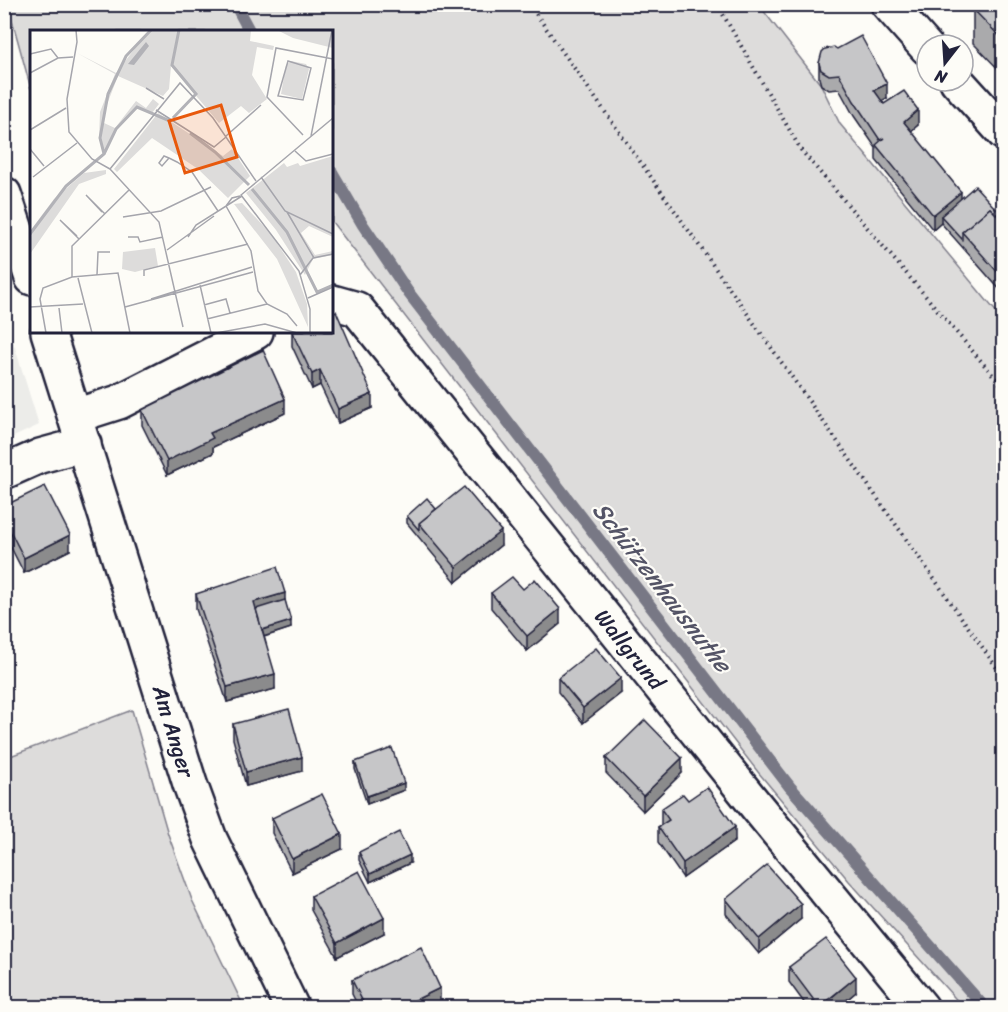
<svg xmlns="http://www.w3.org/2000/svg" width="1008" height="1012" viewBox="0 0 1008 1012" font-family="Sriracha,sans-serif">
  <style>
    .built { fill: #ecece9 }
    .green { fill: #dddcdb; stroke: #807f8b; stroke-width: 1.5 }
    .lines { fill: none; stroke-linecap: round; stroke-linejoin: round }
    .stream { stroke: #787885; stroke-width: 12 }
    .minor-casing { stroke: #22223b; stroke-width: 38 }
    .tertiary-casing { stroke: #22223b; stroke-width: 38 }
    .path { stroke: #22223b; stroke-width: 4; stroke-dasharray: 1.5 4.5; stroke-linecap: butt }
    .minor { stroke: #fdfcf7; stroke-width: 33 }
    .tertiary { stroke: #fdfcf7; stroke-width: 33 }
    .wall { fill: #aaaaac; stroke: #22223b; stroke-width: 1.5 }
    .shaded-wall { fill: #8b8b8c; stroke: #22223b; stroke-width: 1.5 }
    .building { fill: #c6c6c8; stroke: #22223b; stroke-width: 1.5 }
    .labels { text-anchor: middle; stroke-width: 4.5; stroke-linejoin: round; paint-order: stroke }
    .street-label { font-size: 22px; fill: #22223b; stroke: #fdfcf7 }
    .water-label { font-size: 24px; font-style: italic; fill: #545466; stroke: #fdfcf7 }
    .inset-river { fill: none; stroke: #b2b2b7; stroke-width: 3 }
    .inset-road { fill: none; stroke: #a5a5ac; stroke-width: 1.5 }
    .view { fill: #e8590c; fill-opacity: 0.15; stroke: #e8590c; stroke-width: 3 }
    .inset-edge { fill: none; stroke: #22223b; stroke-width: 3 }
  </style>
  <rect width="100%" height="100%" fill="#fdfcf7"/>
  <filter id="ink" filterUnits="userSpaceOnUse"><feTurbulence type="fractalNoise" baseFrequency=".0167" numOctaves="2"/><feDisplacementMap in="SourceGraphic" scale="12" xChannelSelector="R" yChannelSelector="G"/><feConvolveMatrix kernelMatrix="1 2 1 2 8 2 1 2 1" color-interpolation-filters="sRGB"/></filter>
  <g filter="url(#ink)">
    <polygon class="built" points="4,312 39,425 5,441 4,441"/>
    <g class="green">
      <polygon points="8,5 759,5 821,85 840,124 1003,320 1003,1007 963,1007 849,881 758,772 332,222 332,32 32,32 31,89"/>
      <polygon points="132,710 168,834 192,900 244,1007 5,1007 5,758"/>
    </g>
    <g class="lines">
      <g class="stream">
        <polyline points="235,4 250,32"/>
        <polyline points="332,172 363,225 408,292 790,787 985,1008"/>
      </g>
      <g class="minor-casing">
        <g id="minor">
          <polyline points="888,4 927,48"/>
          <polyline points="957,81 1004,133"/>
          <polyline points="332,302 357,309 757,807 922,1008"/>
          <polyline points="75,416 119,402 256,332"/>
          <polyline points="4,472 40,456 84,444"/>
        </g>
      </g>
      <g class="tertiary-casing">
        <g id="tertiary">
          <polyline points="4,194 32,278"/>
          <polyline points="48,332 190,784 210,839 292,1008"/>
        </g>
      </g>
      <g class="path">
        <polyline points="529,4 1004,678"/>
        <polyline points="717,4 801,150 1004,388"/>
      </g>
      <use href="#minor" class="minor"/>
      <use href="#tertiary" class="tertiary"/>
    </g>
    <g class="wall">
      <polygon points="1004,4 1004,75 973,43 973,9"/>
      <polygon points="819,63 887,98 882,101 884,104 918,125 911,131 961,198 996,214 1004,222 1002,292 941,223 933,230 876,160 876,148 854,116 839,89 829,90 821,85 819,78"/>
      <polygon points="292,332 372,408 338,423 320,385 312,389 292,346"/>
      <polygon points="142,410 285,413 213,447 213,453 167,475 142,425"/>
      <polygon points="4,506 70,550 24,573 4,534"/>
      <polygon points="436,509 501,545 456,582 407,523 407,516"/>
      <polygon points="523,589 560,624 527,651 491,608 491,593"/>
      <polygon points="196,594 285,601 291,628 264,637 275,689 227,702 196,609"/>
      <polygon points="558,678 621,693 583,723 558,692"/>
      <polygon points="233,724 302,771 246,786 233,739"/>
      <polygon points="606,758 682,773 643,811 606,773"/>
      <polygon points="355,762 404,790 367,804 355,769"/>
      <polygon points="688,800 735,841 683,878 658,842 658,827 661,825 661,809"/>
      <polygon points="272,818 342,849 292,873 272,833"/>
      <polygon points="359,852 410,863 370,882 359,860"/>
      <polygon points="311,896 384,933 337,957 311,910"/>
      <polygon points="726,899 801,919 759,954 726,914"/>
      <polygon points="789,967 856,992 837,1008 808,1008 789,982"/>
      <polygon points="352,980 440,1003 429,1008 359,1008 352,994"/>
    </g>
    <g class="shaded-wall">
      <polygon points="887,84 887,98 874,105 874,90"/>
      <polygon points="918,110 918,125 904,137 904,122"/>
      <polygon points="961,192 961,207 941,216 941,223 933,230 933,215"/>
      <polygon points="1004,276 1004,291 1002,292 1002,277"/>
      <polygon points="320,370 320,385 312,389 312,374"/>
      <rect x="4" y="385" width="2" height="21"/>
      <polygon points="372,394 372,408 338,423 338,409"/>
      <polygon points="285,399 285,413 213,447 213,453 167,475 167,461 210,433"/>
      <polygon points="501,531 501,545 456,582 456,567"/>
      <polygon points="70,535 70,550 24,573 24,558"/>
      <polygon points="285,593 285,608 254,609 254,602"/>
      <polygon points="560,609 560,624 527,651 527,636"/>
      <polygon points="291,621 291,628 260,638 260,630"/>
      <polygon points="275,674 275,689 227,702 227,687"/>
      <polygon points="621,678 621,693 583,723 583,708"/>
      <polygon points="302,757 302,771 246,786 246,772"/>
      <polygon points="682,758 682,773 643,811 643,796"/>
      <polygon points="404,783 404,790 367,804 367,796"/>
      <polygon points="735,827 735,841 683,878 683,863"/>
      <polygon points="342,834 342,849 292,873 292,859"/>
      <polygon points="410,855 410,863 370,882 370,874"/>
      <polygon points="801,904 801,919 759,954 759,939"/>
      <polygon points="384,918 384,933 337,957 337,943"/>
      <polygon points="856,977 856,992 837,1008 819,1008"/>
      <polygon points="440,988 440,1003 429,1008 399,1008"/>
    </g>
    <g class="building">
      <polygon points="978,4 1004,4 1004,41 973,9"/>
      <polygon points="861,36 887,84 874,90 884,104 904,91 918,110 904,122 961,192 933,215 876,145 884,138 880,140 854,101 839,74 829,75 821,70 819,63 822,52 825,49 834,47 837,49"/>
      <polygon points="975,186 996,209 994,212 990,208 962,232 962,239 941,216"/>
      <polygon points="990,208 1004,222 1004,276 1002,277 962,232"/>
      <polygon points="336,311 372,394 338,409 320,370 312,374 292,332 332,332 332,313"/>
      <polygon points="263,350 285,399 210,433 213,438 167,461 142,410"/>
      <polygon points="45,486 70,535 24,558 4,519 4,506"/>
      <polygon points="464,487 501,531 456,567 419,523"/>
      <polygon points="427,498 436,509 419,523 419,530 407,516"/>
      <polygon points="277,567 285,593 254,602 275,674 227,687 196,594"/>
      <polygon points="512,577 523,589 535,579 560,609 527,636 491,593"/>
      <polygon points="285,600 291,621 262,630 256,609"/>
      <polygon points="596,648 621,678 583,708 558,678"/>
      <polygon points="289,709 302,757 246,772 233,724"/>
      <polygon points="645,720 682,758 643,796 606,758"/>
      <polygon points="392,748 404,783 367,796 355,762"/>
      <polygon points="707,787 735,827 683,863 658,827 669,820 661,809 683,794 688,800"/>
      <polygon points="322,794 342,834 292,859 272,818"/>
      <polygon points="399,832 410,855 370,874 359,852"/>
      <polygon points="767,865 801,904 759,939 726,899"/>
      <polygon points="359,871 384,918 337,943 311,896"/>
      <polygon points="826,939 856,977 819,1007 789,967"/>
      <polygon points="421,947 440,988 399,1008 366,1008 352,980"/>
      <polygon points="878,1002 882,1008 871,1008"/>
    </g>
  </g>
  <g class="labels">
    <g class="street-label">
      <text transform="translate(630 649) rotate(51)" y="8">Wallgrund</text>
      <text transform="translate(174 731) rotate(73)" y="8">Am Anger</text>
    </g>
    <g class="water-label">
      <text transform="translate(662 587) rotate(52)" y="8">Schützenhausnuthe</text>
    </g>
  </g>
  <g transform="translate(30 30)">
    <rect width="303" height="303" fill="#fdfcf7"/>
    <path d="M119,0H221L220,11L244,16L243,20L227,17L222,45L237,69L219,83L211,76L189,93L141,36L139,59L133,66L88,46L74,82V93L85,98L106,71L116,78L123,69L129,74L122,83L106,77L87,99L75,124L69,109L70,82L85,44L47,23L86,43ZM247,0H303V18L263,8ZM261,31L276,34L279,39L272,69L251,64L256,35ZM128,83L193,126L202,119L220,146L198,168L168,139L122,108L87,142L84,139ZM303,126V207L279,196L271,203L285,225L303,221V225L283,229L275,245L246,200L216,163L254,133L257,137L268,133L270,136ZM76,140V144L49,154L0,224V201L24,169L54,143ZM212,173L241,204L266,242L277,274L278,297L247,229L204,174ZM125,218L128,236L105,242L92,239L93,222Z" fill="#dddcdb"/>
    <path d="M116,12L119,16L104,35L98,34Z" fill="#b2b2b7"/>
    <path class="inset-river" d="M143,88L166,64L142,35L149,0M160,103L185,122L219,155M74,124L86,99L107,77L140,91M222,159L257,202L287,262L303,255M0,204L36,156L74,124L70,108L78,64L96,26L121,0"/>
    <path class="inset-road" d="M46,0L47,12L37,69L39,102L62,129L80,139M0,24L21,19L28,28M258,31L281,38L273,70L248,66ZM0,43L28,28L43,27M116,58L134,69M126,80L184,117L196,107M0,100L36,78M273,105L237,67L246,18L303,29M196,106L231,75M281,106L302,0M0,119L14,136M265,121L276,131L303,124M139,128L132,136L129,133L134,126L139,128L147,132L162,142L188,181M80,139L150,53L183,88L226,151M80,139L129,192L153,297M3,147L47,113M231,147L255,181L303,204M196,176L221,221L228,261L237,274L257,284L267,296M196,176L202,168L210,166M72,182L56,165L75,184M257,182L284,228M93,187L131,181L181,157M47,206L30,190L49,209M98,207H108L110,212L133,207M158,207L166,195L212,166M137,220L184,186M67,245L68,222H80M270,245L283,228L303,224M114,246V240L218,214M42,247V216L99,160M48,248L62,303M170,255L181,303M278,268L303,257M121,269L222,237M174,275L196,269L200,283M0,277L53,274M95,277L223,242M29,278L32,303M177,289L237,274M16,303L10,269L13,258L42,247L88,243L100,303M186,303L235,294L267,303M280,303V279L269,241L211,165L303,88"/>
    <path class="view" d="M191,75L207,127L155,143L139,91Z"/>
    <rect width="303" height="303" class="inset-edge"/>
  </g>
  <rect width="1008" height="1012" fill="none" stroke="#fdfcf7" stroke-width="24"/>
  <rect x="12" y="12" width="984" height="988" fill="none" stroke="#22223b" stroke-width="2" filter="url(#ink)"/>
  <g transform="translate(945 63) rotate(197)"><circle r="28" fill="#fdfcf7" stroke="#a5a5ac" stroke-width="1.5"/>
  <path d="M0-4.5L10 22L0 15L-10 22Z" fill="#22223b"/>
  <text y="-9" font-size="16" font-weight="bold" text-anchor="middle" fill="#22223b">N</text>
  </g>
</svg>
